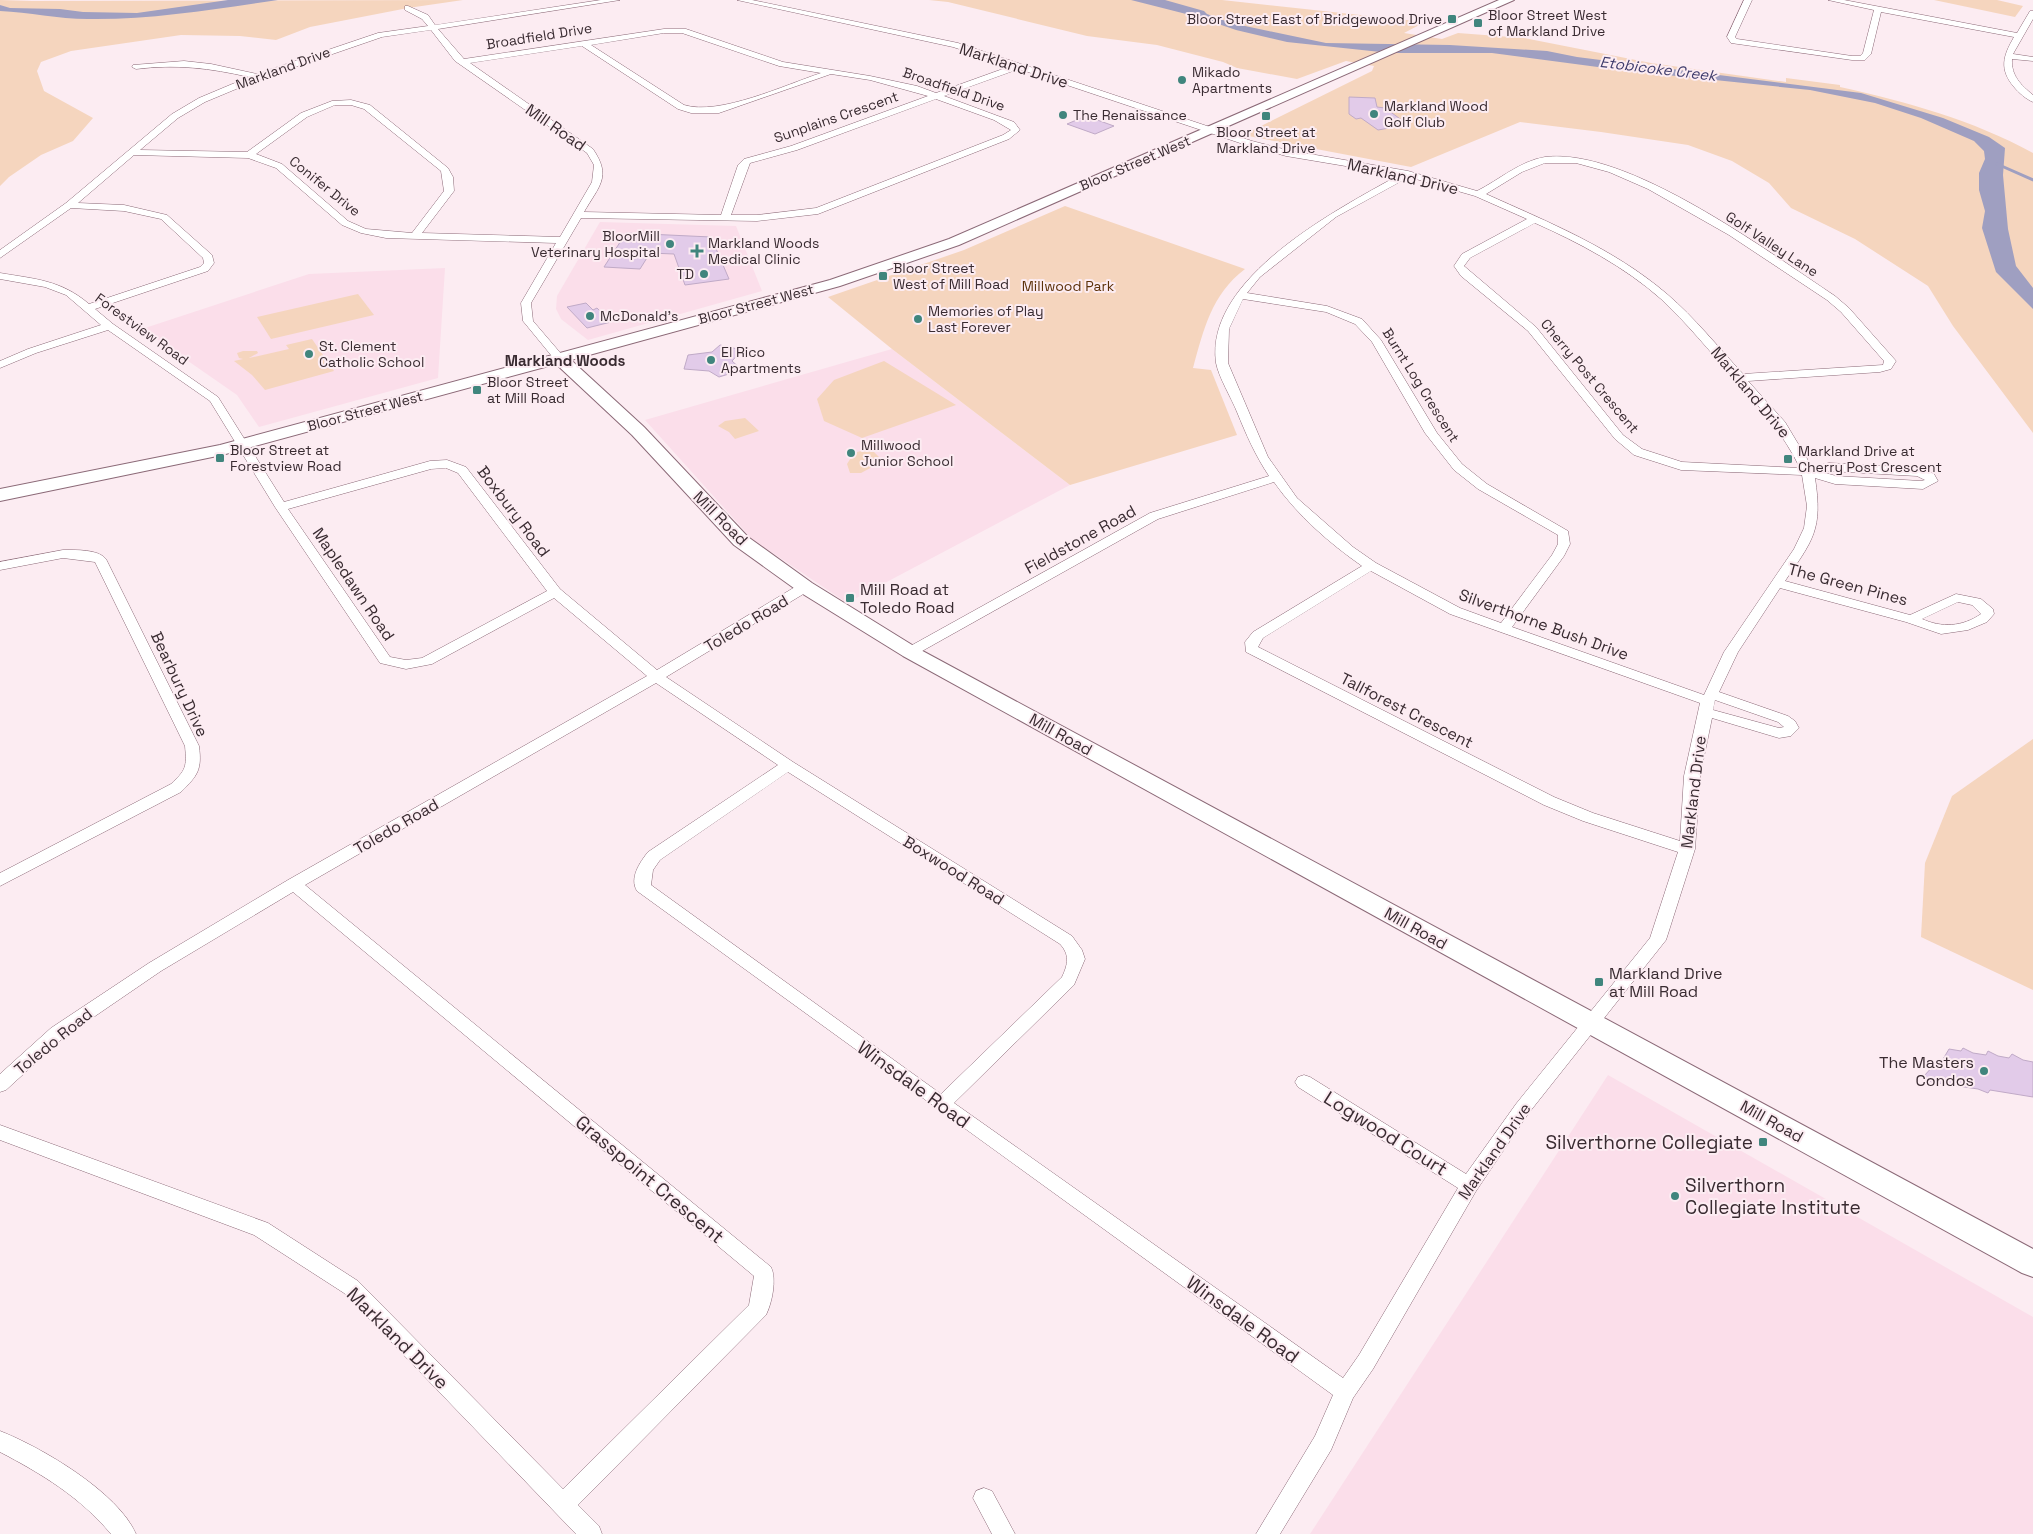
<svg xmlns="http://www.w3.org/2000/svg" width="2033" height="1534" viewBox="0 0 2033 1534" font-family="'Space Grotesk',sans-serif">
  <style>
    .built { fill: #fbdeea }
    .green { fill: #f5d5be }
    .water { fill: #9f9fc1 }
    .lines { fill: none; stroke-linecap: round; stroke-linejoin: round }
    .stream { stroke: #9f9fc1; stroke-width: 3 }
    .building { fill: #e2cbe9; stroke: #c0aac7 }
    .street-casing { stroke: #8b6977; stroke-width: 1 }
    .secondary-casing { stroke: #8b6977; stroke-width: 2 }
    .street { fill: #fff; fill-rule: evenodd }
    .secondary { fill: #fff; fill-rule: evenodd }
    .poi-dot { fill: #40857d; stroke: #fcecf2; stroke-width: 2 }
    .labels { text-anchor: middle; stroke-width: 4; stroke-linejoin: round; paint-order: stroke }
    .far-poi-label { font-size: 14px; fill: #392b31; stroke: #fcecf2; text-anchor: start }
    .far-street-label { font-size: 14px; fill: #392b31; stroke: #fcecf2 }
    .far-park-label { font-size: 14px; fill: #5d320a; stroke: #fcecf2 }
    .far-water-label { font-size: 15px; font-style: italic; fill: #3f3c6c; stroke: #fcecf2 }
    .far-neighbourhood-label { font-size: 15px; font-weight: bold; fill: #392b31; stroke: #fcecf2 }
    .street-label { font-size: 16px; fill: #392b31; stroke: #fcecf2 }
    .poi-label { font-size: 16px; fill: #392b31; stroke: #fcecf2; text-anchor: start }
    .near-street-label { font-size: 19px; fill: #392b31; stroke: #fcecf2 }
    .near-poi-label { font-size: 19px; fill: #392b31; stroke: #fcecf2; text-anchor: end }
  </style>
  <rect width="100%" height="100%" fill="#fcecf2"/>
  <g class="built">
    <polygon points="600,222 736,226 762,291 588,340 561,319 556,309 557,296"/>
    <polygon points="445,268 438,378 259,427 237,395 142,329 309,274"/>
    <polygon points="892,349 1070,485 847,603 752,539 645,420"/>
    <polygon points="1608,1075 2033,1317 2033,1534 1310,1534"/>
  </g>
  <g class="green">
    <polygon points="0,0 32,1 463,0 408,8 310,27 276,40 240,36 181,35 71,51 41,62 37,71 44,91 93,118 73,141 41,155 9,177 0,186"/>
    <path d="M929,0H1222L1425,22L1404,33L1442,39L1458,33L1524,38L1651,63L1786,82V78L1840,85V87C1907,102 1973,120 2033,153V433L1953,326L1928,286L1855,239L1791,208L1769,183L1732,161L1688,145L1601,132L1520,122L1411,167L1243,135L1372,71L1374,66L1346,61L1297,79L1237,68L1223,62L1157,45L1087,36L948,2Z"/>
    <polygon points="1934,0 1997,0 2023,6 2015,17"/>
    <path d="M1065,206L1245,269C1211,295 1204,329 1193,368L1211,370L1237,435L1070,485L892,349L828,297L964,250Z"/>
    <polygon points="358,294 374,315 271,339 257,317"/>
    <polygon points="312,339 334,371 265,390 252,375 234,361 243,359 239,358 237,353 243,351 257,351 258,353 249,358 289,349 286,345"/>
    <polygon points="884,361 956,405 862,438 824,421 817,399 834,380"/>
    <polygon points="745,418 759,431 735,439 729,432 718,426 725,421"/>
    <polygon points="864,450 874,452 880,458 878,464 861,473 850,473 847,464 854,453"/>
    <polygon points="2033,739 2033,990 1921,937 1925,863 1952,796"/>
  </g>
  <g class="water">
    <path d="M228,0H278C215,9 151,20 88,19C58,19 29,12 0,11V5L10,8L60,9L83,12L137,13Z"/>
    <polygon points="1131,0 1165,0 1204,11 1207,14 1231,23 1326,43 1450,45 1547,51 1577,57 1861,93 1943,118 1989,137 2005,148 2003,175 2008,229 2016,266 2033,288 2033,309 1996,272 1982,228 1985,211 1979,190 1979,173 1985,159 1984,151 1974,141 1921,118 1875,103 1810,90 1628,71 1492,53 1390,53 1287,42 1236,30 1198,17"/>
  </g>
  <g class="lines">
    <polyline class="stream" points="1997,164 2033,180"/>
  </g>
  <g class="building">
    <polygon points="1349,97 1375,98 1377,107 1385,108 1403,121 1395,122 1401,126 1378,130 1361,118 1356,119 1349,114"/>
    <polygon points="1086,116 1114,126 1095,134 1067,124"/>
    <polygon points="626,233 711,237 729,279 685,285 674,254 650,253 640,269 604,267"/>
    <polygon points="586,303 593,310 597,308 611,322 587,328 567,307"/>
    <polygon points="720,345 742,350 732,361 742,370 719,377 709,371 684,369 688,355 712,352"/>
    <polygon points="1963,1048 1973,1053 1986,1055 1988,1051 1998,1056 2009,1058 2012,1054 2023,1060 2033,1062 2033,1097 1990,1090 1988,1093 1978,1089 1931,1082 1924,1076 1934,1065 1939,1066 1949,1049 1961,1051"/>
  </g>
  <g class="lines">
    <g class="street-casing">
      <g id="street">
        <path d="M601,0H620L438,29L464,59L664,29H686L783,62L870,76L917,86L936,93L1011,66L953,47L737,0H752L958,43L1252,141L1287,150L1408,171L1477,191C1499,180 1520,161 1545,157C1627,147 1767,251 1835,296L1849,308L1896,361L1891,369L1880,372L1748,381L1785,422L1812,467L1829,463L1919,468L1934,474L1938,481L1923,489L1835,484L1815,478C1823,530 1813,540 1785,581L1910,615L1956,594L1981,599L1993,609L1994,614L1987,622L1968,630L1941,634L1906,622L1780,588L1738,652L1719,692L1788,716L1795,721L1799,728L1791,736L1779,738L1712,718L1700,776L1695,849L1666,940L1528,1114L1476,1191L1373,1369L1353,1398L1331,1450L1280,1534H1256L1315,1436L1333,1395L637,891C629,878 640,862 648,852L778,765L656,683L305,885L771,1267C777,1279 772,1303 766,1315L578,1505L599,1526L602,1534H576L344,1293L254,1235L0,1140V1125L268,1223L358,1281L563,1489L749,1305L754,1276L293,892L161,971L63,1038L6,1090L0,1092V1074L51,1028L149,963L288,880L647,676L554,598L432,664L406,669L380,663L275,507L210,401L108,330L36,353L0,368V361L28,349L101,325L66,295L45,287L0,279V273C35,279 61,280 89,304L200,267L204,263L203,258L161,219L124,211L71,208L0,258V250L66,203L172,114L199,98L249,77C210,68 176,64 136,69L132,67L133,65L184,61L211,64L257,74L378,33L428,26L422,19L405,10V6H408L428,15L435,25ZM431,30L455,61L587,153L594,165L592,182L560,237L422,233L454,191L453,177L448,168L370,105L351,100L332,101L301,113L247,152L140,150L178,118L205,102L260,79L382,37ZM664,33H682L779,66L821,73C785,85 719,116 684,105L591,45ZM582,46L678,109L691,113H719L831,74L870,80L928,96L791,146L744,159L738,165L721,215L584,212C599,186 612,177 593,149L470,63ZM1019,69L1246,145L1286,156L1399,175C1338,209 1204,278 1216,363C1219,378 1231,397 1237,412C1246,434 1255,455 1269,476L1150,513L905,649L903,652L905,655H915L1158,519L1274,482C1297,515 1329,543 1362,566L1253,632L1245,642L1246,652L1544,805L1583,821L1678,852L1650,938L1516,1104L1466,1174L1310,1077L1304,1075L1298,1077L1295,1082L1298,1087L1458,1188L1359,1355L1343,1378L954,1103L1074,985L1085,959L1082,950L1072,936L793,762L666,677L810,590L812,587L810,584H800L657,670L560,589L466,467L447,460L430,461L284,502L218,397L113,324L95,309L208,271L214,263L212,255L167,215L124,205L78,203L134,155L248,158L276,168L342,225L361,233L386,238L556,243L521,303L523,321L555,360H563V356L533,321L531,303L581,218L757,221L818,214L1009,139L1020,130L1014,122L944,96ZM936,99L994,120L1011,130L1003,135L816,208L757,215H731L750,163L797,150ZM335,105H351L364,109L441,171L444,191L412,233L366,229L348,221L282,164L256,154L307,117ZM1545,163H1576L1609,172L1648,189L1729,235L1827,300L1841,312L1884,361L1883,365L1743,374C1718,347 1695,318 1667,294C1613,248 1548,222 1486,194L1522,172ZM1409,177L1475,196L1527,219L1462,254L1454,266L1461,276L1528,331L1615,439L1634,455L1681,470L1802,475L1807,506L1804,528L1794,549L1724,652L1704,695L1512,627L1564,556L1570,544L1568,531L1487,484L1462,464L1437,433L1381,340L1362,319L1327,306L1247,293L1260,277L1336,217ZM1535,223C1578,242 1625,267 1661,299C1687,323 1709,351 1733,377C1759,406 1783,433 1800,468L1682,462L1642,449L1623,435L1536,327L1464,266L1470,258ZM1243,299L1326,312L1355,324L1372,342L1425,433L1454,470L1478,489L1558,535V544L1552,555L1501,623L1460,608L1376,563L1353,547L1297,498L1268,457L1228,363L1229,329ZM446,468L458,473L547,591L422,658L406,660L390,657L288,509L431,469ZM1829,471L1917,476L1925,480L1921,481L1836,476L1822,472ZM1371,571L1450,614L1700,703L1684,776L1680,841L1593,813L1554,797L1258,647L1263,638ZM1958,602L1972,605L1981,614C1962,627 1942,628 1922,619ZM1715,700L1778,722L1784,727L1779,728L1713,710ZM788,772L1060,944C1070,955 1068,964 1062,977L941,1094L651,885L653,870L660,860Z"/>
        <path d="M1744,0H1752L1735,37L1737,39L1852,56H1860L1863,53L1874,10L1828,0H1844L2017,33L2030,11H2033V19L2013,54L2033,57V61L2012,59C2011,76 2021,85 2033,95V102C2026,99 2019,93 2014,87C1999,69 2003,56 2014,37L1881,12L1871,54L1865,60H1852L1731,43L1727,37Z"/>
        <path d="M63,550C76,550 98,549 106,559L199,746C202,770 198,775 181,792L0,886V873L171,784C186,770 187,767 185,746L95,562L63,558L0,570V562Z"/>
        <path d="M0,1431C41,1447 118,1492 136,1534H111C80,1497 42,1474 0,1452Z"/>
        <polygon points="984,1488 992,1491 1015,1534 992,1534 973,1498 976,1491"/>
      </g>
    </g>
    <g class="secondary-casing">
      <polygon id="secondary" points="1499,0 1514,0 959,245 840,286 571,360 644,427 748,537 812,583 917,648 2033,1249 2033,1277 2022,1273 903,656 798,591 734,545 632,435 556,364 222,455 0,501 0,489 220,445 830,280 949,239"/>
    </g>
    <use href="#street" class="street"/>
    <use href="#secondary" class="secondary"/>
  </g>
  <g class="poi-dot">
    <rect x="1447" y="14" width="10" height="10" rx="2.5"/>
    <rect x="1473" y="18" width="10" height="10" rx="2.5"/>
    <circle cx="1182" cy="80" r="5"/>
    <circle cx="1374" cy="114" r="5"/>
    <circle cx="1063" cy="115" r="5"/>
    <rect x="1261" y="111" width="10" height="10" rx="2.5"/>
    <circle cx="670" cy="244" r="5"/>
    <path d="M694.5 243.5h5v5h5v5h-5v5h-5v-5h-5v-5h5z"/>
    <circle cx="704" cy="274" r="5"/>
    <rect x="878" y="271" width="10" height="10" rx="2.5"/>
    <circle cx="590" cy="316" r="5"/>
    <circle cx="918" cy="319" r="5"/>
    <circle cx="309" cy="354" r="5"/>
    <circle cx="711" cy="360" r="5"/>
    <rect x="472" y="385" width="10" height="10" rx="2.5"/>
    <circle cx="851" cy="453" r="5"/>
    <rect x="215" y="453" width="10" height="10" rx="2.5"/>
    <rect x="1783" y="454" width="10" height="10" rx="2.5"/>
    <rect x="845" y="593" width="10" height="10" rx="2.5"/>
    <rect x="1594" y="977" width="10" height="10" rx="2.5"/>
    <circle cx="1984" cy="1071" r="5"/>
    <rect x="1758" y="1137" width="10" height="10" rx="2.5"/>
    <circle cx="1675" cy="1196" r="5"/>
  </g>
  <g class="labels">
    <g class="far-poi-label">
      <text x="1488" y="20">Bloor Street West<tspan x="1488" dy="16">of Markland Drive</tspan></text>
      <text x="1442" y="24" text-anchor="end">Bloor Street East of Bridgewood Drive</text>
      <text x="1192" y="77">Mikado<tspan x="1192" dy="16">Apartments</tspan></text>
      <text x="1384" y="111">Markland Wood<tspan x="1384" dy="16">Golf Club</tspan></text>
      <text x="1073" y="120">The Renaissance</text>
      <text x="1266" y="137" text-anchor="middle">Bloor Street at<tspan x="1266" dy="16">Markland Drive</tspan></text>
      <text x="660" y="241" text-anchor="end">BloorMill<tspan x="660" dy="16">Veterinary Hospital</tspan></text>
      <text x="708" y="248">Markland Woods<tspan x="708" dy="16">Medical Clinic</tspan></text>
      <text x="893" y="273">Bloor Street<tspan x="893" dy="16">West of Mill Road</tspan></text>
      <text x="694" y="279" text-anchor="end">TD</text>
      <text x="928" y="316">Memories of Play<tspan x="928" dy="16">Last Forever</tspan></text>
      <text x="600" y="321">McDonald's</text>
      <text x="319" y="351">St. Clement<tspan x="319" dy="16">Catholic School</tspan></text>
      <text x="721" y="357">El Rico<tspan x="721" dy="16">Apartments</tspan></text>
      <text x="487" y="387">Bloor Street<tspan x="487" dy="16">at Mill Road</tspan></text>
      <text x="861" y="450">Millwood<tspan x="861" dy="16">Junior School</tspan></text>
      <text x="230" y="455">Bloor Street at<tspan x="230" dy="16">Forestview Road</tspan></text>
      <text x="1798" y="456">Markland Drive at<tspan x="1798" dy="16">Cherry Post Crescent</tspan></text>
    </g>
    <g class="far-street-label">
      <text transform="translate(539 36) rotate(-9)" y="5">Broadfield Drive</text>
      <text transform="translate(283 68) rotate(-20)" y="5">Markland Drive</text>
      <text transform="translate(954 89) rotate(19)" y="5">Broadfield Drive</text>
      <text transform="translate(836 117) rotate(-19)" y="5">Sunplains Crescent</text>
      <text transform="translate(1135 163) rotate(-23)" y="5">Bloor Street West</text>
      <text transform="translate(325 186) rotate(39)" y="5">Conifer Drive</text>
      <text transform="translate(1772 244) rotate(33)" y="5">Golf Valley Lane</text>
      <text transform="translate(756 304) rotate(-15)" y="5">Bloor Street West</text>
      <text transform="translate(142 329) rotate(36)" y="5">Forestview Road</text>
      <text transform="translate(1590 376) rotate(50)" y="5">Cherry Post Crescent</text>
      <text transform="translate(1421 385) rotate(58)" y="5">Burnt Log Crescent</text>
      <text transform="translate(365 411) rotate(-15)" y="5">Bloor Street West</text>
    </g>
    <g class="far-park-label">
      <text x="1068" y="291">Millwood Park</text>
    </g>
    <g class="far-water-label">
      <text transform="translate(1658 69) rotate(7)" y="5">Etobicoke Creek</text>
    </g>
    <g class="far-neighbourhood-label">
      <text x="565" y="366">Markland Woods</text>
    </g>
    <g class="street-label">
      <text transform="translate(1014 65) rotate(18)" y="6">Markland Drive</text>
      <text transform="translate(556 127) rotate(35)" y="6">Mill Road</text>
      <text transform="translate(1403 176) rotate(13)" y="6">Markland Drive</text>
      <text transform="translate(1751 392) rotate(50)" y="6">Markland Drive</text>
      <text transform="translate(514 511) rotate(53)" y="6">Boxbury Road</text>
      <text transform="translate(721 518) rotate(45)" y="6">Mill Road</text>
      <text transform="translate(1080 539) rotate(-29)" y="6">Fieldstone Road</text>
      <text transform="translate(354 584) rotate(56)" y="6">Mapledawn Road</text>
      <text transform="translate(1848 584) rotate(15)" y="6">The Green Pines</text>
      <text transform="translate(746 623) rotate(-31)" y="6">Toledo Road</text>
      <text transform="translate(1544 624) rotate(20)" y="6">Silverthorne Bush Drive</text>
      <text transform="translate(180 684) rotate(65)" y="6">Bearbury Drive</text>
      <text transform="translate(1407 710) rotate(27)" y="6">Tallforest Crescent</text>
      <text transform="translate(1061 734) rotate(29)" y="6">Mill Road</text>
      <text transform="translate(1693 792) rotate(-83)" y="6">Markland Drive</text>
      <text transform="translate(396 826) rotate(-30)" y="6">Toledo Road</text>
      <text transform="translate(954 870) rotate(32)" y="6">Boxwood Road</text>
      <text transform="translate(1416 928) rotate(29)" y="6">Mill Road</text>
      <text transform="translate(53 1041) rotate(-39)" y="6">Toledo Road</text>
      <text transform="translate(1772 1121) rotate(29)" y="6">Mill Road</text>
      <text transform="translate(1494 1151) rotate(-55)" y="6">Markland Drive</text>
    </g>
    <g class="poi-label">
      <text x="860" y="595">Mill Road at<tspan x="860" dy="18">Toledo Road</tspan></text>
      <text x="1609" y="979">Markland Drive<tspan x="1609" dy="18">at Mill Road</tspan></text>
      <text x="1974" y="1068" text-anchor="end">The Masters<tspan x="1974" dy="18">Condos</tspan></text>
    </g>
    <g class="near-street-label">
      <text transform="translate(914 1084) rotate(36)" y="7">Winsdale Road</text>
      <text transform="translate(1386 1133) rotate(32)" y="7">Logwood Court</text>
      <text transform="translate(650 1179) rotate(40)" y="7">Grasspoint Crescent</text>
      <text transform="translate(1243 1319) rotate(36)" y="7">Winsdale Road</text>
      <text transform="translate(398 1338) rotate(45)" y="7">Markland Drive</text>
    </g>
    <g class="near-poi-label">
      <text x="1753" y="1149">Silverthorne Collegiate</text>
      <text x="1685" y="1192" text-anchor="start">Silverthorn<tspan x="1685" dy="22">Collegiate Institute</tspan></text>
    </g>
  </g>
</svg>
